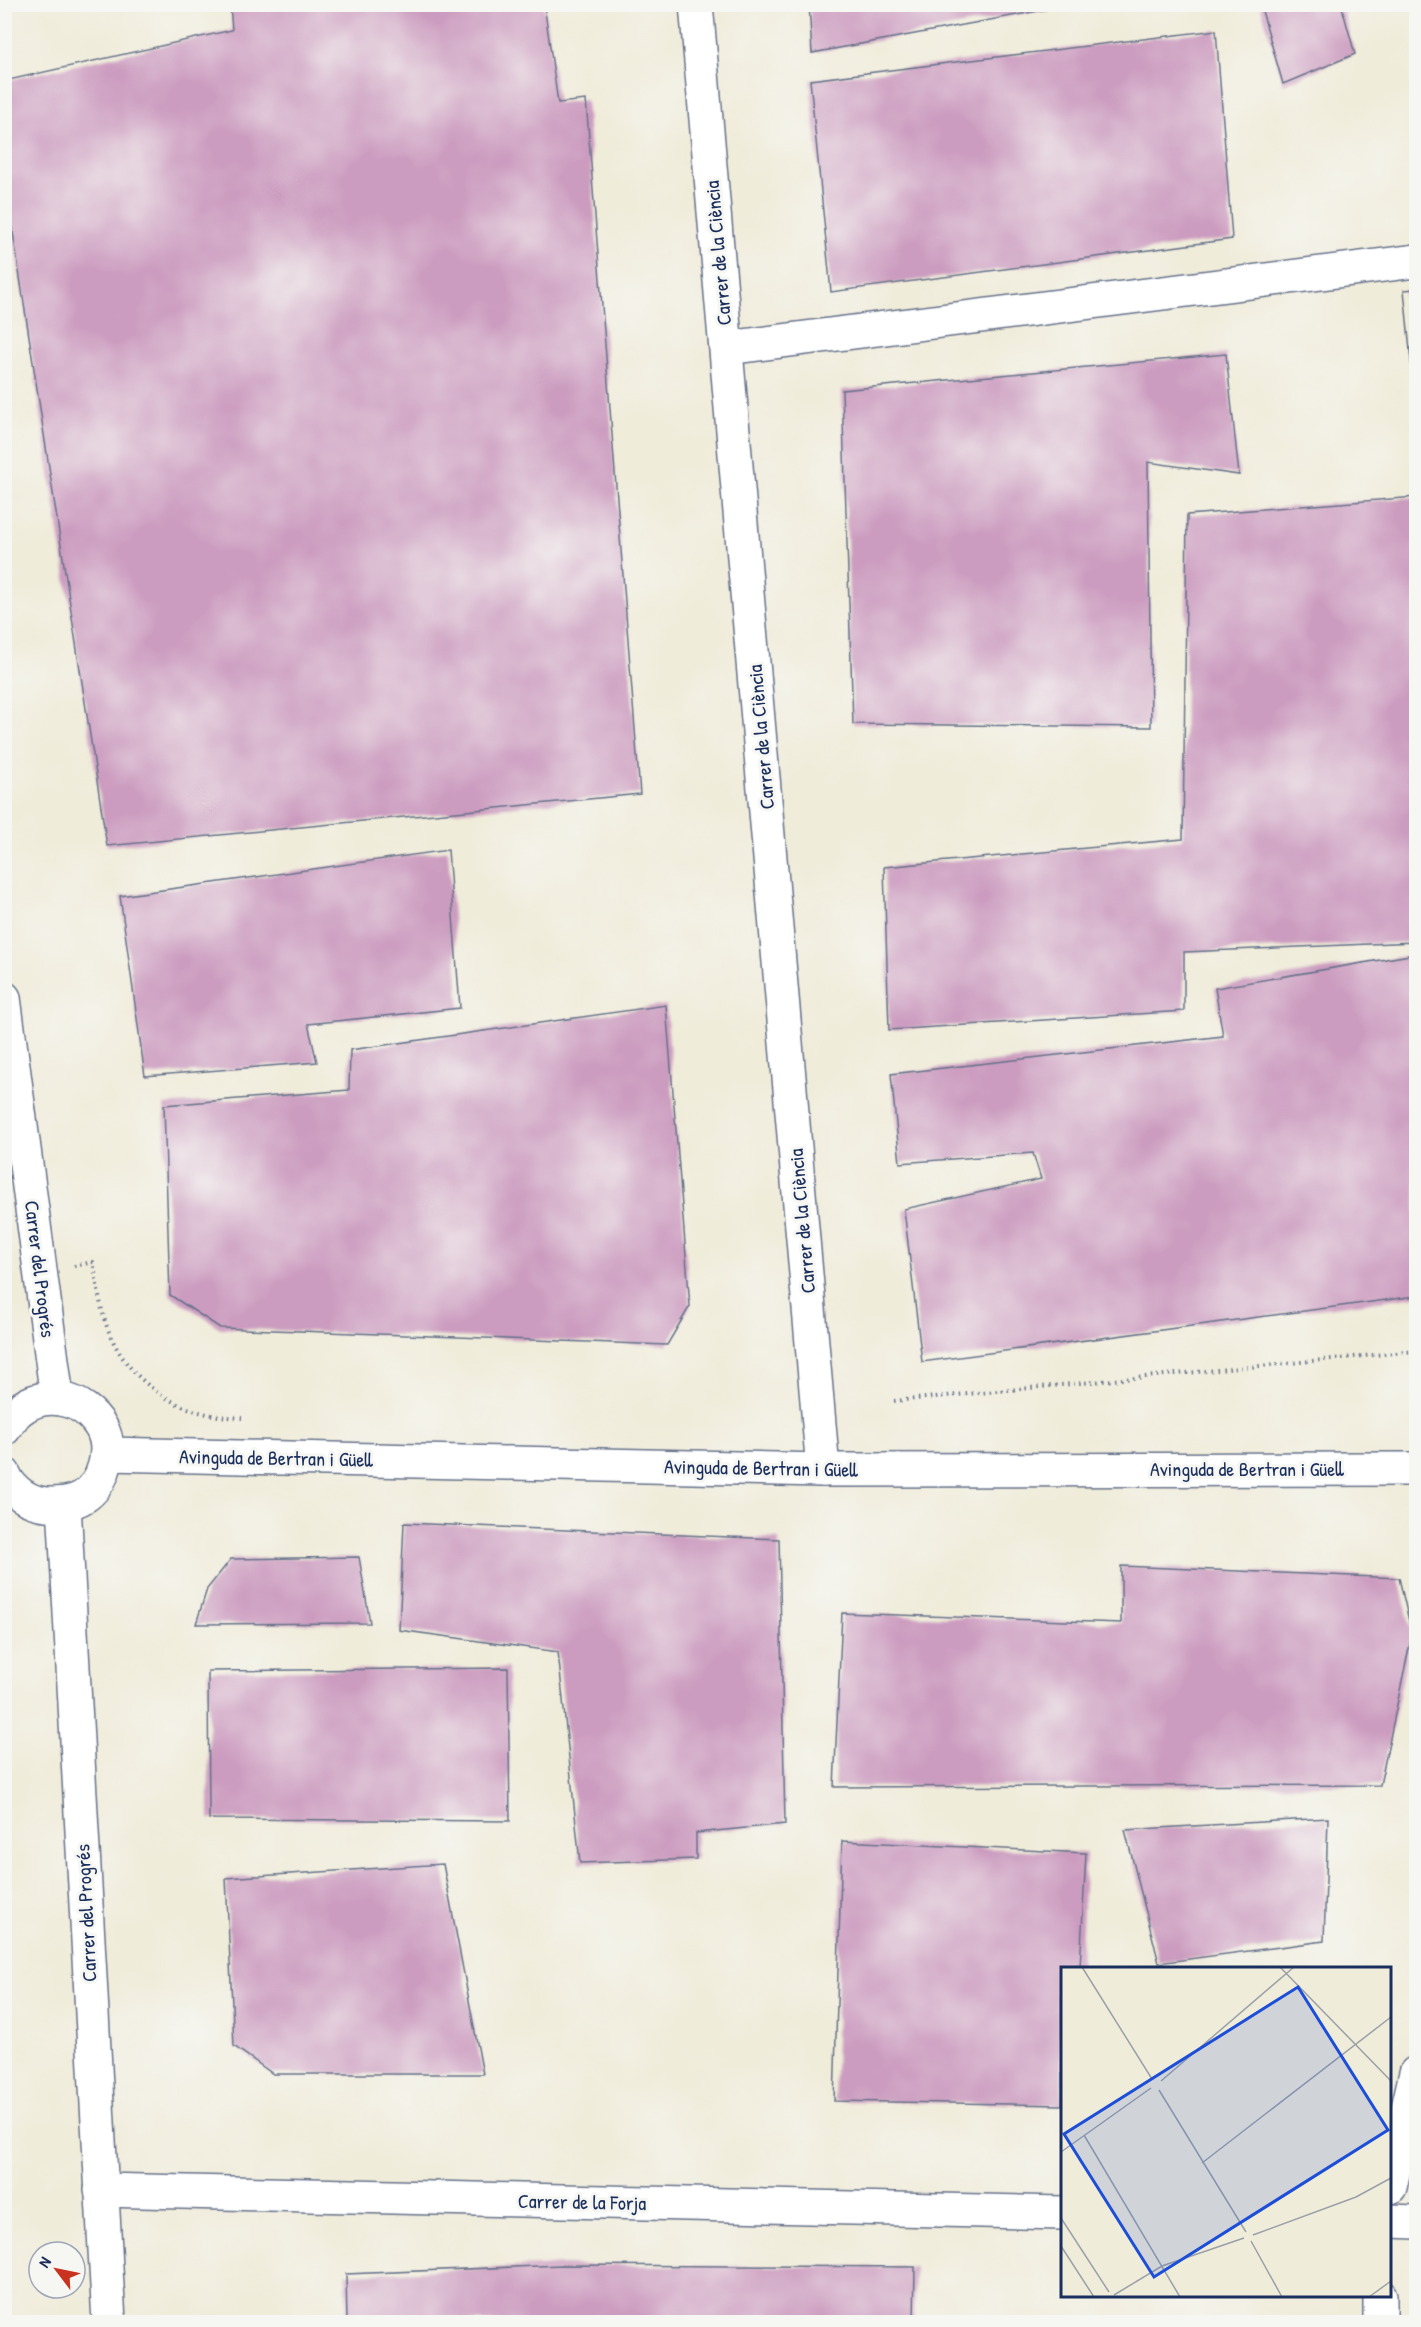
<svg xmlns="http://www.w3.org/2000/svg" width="1421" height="2327" viewBox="0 0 1421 2327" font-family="'Patrick Hand',sans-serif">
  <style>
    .building { fill: #cc9cc0 }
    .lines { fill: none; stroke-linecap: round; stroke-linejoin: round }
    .minor-casing { stroke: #667189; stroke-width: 36 }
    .path { stroke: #667189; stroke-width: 4; stroke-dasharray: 1.5 4.5; stroke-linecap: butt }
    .minor { stroke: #fff; stroke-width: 33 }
    .labels { text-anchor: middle; stroke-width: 6; stroke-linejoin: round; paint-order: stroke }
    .street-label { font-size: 20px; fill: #1b2f5e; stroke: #f6f6f2 }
    .inset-road { fill: none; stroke: #9ba0a8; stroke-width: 1.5 }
    .view { fill: #1d4ed8; fill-opacity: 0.15; stroke: #1d4ed8; stroke-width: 3 }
    .inset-edge { fill: none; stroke: #1b2f5e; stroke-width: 3 }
  </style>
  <rect width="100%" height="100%" fill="#f6f6f2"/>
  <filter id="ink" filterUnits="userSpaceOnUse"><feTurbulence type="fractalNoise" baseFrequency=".0167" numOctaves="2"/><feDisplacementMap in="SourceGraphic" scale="12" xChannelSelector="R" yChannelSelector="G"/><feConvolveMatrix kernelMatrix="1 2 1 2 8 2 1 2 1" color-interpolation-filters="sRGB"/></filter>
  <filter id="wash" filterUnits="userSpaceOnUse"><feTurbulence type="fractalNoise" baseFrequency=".008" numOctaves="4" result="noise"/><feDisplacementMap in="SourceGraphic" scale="24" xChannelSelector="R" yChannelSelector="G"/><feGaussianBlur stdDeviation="1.35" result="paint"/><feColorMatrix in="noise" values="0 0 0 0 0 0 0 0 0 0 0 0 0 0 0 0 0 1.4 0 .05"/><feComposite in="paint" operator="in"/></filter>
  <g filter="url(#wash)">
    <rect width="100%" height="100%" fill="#f0ecda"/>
    <g id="blocks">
      <g class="building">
        <polygon points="230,4 544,4 558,103 586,100 640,794 107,846 4,173 4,81 232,30"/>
        <polygon points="809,4 1065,4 1065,6 812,53"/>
        <polygon points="1260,4 1341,4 1355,54 1283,84"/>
        <polygon points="1216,30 1232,239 831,292 810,80"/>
        <polygon points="1416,289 1416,402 1415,402 1404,290"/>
        <polygon points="1226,354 1239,475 1148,462 1151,727 853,724 842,390"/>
        <polygon points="1416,497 1416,942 1184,952 1184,1011 889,1030 884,867 1183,839 1187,515"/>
        <polygon points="448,850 460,1008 308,1024 317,1062 145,1076 120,896"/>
        <polygon points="1416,954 1416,1296 922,1362 904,1209 1041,1179 1033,1153 900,1163 891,1074 1223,1036 1215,988"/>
        <polygon points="666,1005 690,1306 667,1345 220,1328 170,1295 164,1105 349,1090 350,1050"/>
        <polygon points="404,1523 779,1539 785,1824 696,1833 696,1859 580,1863 558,1652 399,1630"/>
        <polygon points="359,1557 370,1623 196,1624 207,1589 231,1559"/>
        <polygon points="1121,1566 1399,1578 1412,1634 1380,1785 834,1787 842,1613 1121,1623"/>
        <polygon points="508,1668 510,1821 209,1819 208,1671"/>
        <polygon points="1328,1818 1324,1941 1159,1963 1125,1830"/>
        <polygon points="842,1841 1086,1853 1080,1968 1062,1968 1062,2105 834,2101"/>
        <polygon points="443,1864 483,2074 273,2074 234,2046 226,1878"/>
        <polygon points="562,2265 915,2267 914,2322 347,2322 346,2274"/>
      </g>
    </g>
  </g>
  <g filter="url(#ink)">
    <use href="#blocks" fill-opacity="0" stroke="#667189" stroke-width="1.5"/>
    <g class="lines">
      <g class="minor-casing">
        <g id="minor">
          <polyline points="696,4 823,1470"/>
          <polyline points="727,348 1416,261"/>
          <polyline points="4,998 57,1398"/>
          <path d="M4,1429C9,1423 13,1415 18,1411C45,1388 84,1398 101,1427C114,1449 104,1484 83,1497C72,1504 59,1504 47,1504C29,1503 11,1491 4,1474"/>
          <polyline points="107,1454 823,1470 1416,1469"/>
          <polyline points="64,1504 109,2322"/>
          <polyline points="1390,2187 1416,2073"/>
          <polyline points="101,2190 1062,2213"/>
          <polyline points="1390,2221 1416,2222"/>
          <polyline points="1380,2322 1380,2296"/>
        </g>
      </g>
      <g class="path">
        <path d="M74,1266L93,1262C98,1286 100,1312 110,1334C124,1370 159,1400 196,1411C211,1416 227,1417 242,1418"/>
        <polyline points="894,1401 1416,1351"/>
      </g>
      <use href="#minor" class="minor"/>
    </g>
  </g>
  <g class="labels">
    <g class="street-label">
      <text transform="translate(718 253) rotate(-95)" y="7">Carrer de la Ciència</text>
      <text transform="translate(761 737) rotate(-95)" y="7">Carrer de la Ciència</text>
      <text transform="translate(802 1221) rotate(-95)" y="7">Carrer de la Ciència</text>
      <text transform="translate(40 1269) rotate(83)" y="7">Carrer del Progrés</text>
      <text transform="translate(276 1458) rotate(1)" y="7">Avinguda de Bertran i Güell</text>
      <text transform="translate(761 1468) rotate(1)" y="7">Avinguda de Bertran i Güell</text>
      <text x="1247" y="1476">Avinguda de Bertran i Güell</text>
      <text transform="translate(86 1913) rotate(-93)" y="7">Carrer del Progrés</text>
      <text transform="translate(582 2202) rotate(1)" y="7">Carrer de la Forja</text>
    </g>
  </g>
  <g transform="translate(1061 1967)">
    <rect width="330" height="330" fill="#f0ecda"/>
    <path class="inset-road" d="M21,0L91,112M219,0L330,114M100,114L233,0M98,123L185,265M23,168L119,330M0,185L90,121M141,196L330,50M0,251L48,325M192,268L295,230L330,211M190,274L221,330M0,279L33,330M53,328L101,299L183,271M308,330L330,314"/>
    <path class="view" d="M237,20L327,163L93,310L3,167Z"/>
    <rect width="330" height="330" class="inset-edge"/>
  </g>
  <rect width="1421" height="2327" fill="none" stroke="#f6f6f2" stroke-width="24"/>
  <g transform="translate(57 2270) rotate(302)"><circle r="28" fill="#f6f6f2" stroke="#9ea6b7" stroke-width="1.5"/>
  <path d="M0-4.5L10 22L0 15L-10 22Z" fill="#c8321e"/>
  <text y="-9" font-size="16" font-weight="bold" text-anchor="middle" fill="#1b2f5e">N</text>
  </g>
</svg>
